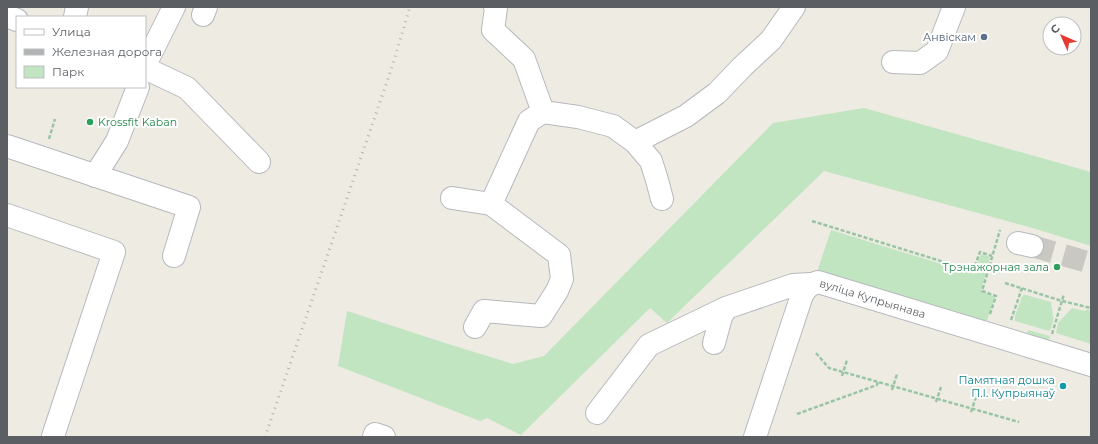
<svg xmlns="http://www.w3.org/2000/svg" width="1098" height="444" viewBox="0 0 1098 444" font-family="Montserrat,sans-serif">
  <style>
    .green { fill: #c1e5c0 }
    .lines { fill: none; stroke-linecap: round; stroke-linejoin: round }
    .minor-tunnel { stroke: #c9c8c3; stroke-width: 22; stroke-dasharray: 22 11; stroke-linecap: butt }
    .minor-casing { stroke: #b6b9bd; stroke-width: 24 }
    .path { stroke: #99c5a5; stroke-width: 2.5; stroke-dasharray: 4 2; stroke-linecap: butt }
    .minor { stroke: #fff; stroke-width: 22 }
    .rail { stroke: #b2b3b3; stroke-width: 3; stroke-dasharray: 1 5; stroke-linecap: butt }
    .service-dot { fill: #5c6f8a; stroke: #fff; stroke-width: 1.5 }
    .leisure-dot { fill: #2e9e5b; stroke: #fff; stroke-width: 1.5 }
    .culture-dot { fill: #0f9aa8; stroke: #fff; stroke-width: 1.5 }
    .labels { text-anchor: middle; stroke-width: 4; stroke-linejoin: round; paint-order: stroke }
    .service-label { font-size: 11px; fill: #4e5e75; stroke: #fff; text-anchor: end }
    .leisure-label { font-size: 11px; fill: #27864d; stroke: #fff; text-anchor: start }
    .street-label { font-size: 11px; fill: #5b5f63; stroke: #fff }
    .culture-label { font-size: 11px; fill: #0d838f; stroke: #fff; text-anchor: end }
  </style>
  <rect width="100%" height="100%" fill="#eeebe3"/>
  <g class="green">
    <polygon points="864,108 1091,172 1091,246 1029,227 824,171 667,323 650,308 521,435 487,418 480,421 338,366 347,311 445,343 513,364 544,356 773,123"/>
    <polygon points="831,230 974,274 981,254 990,257 981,291 995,297 987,320 983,324 818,274 818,269"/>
    <path d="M1024,295H1026L1051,302C1052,312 1056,322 1049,331L1015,321V316L1022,297Z"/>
    <polygon points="1072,308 1085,311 1087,309 1091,311 1091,344 1056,333 1058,323"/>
    <polygon points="1028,330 1050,336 1047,348 1024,341"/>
  </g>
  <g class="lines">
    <polyline class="minor-tunnel" points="1032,246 1091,263"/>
    <g class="minor-casing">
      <g id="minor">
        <polyline points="174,7 146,63 149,70 187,88 259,162"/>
        <polyline points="495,7 496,8 493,30 524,59 543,112"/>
        <polyline points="203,15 206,7"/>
        <polyline points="7,16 17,20"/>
        <polyline points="75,17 77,7"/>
        <polyline points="893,62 920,63 937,51 954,7"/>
        <polyline points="635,142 686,116 717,93 743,66 771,40 794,7"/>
        <polyline points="7,146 189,207 174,256"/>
        <polyline points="95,176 117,141 138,87"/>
        <polyline points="452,198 491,204 559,255 562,279 557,291 541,316 484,311 475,327"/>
        <polyline points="491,204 529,121 543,112 578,117 613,126 635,142 651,161 657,180 662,199"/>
        <polyline points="7,215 114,252 53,436"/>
        <polyline points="1018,243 1032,246"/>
        <polyline points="714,343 721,317 726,308"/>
        <polyline points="597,413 649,345 726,308 793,285 811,284"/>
        <polyline points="374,437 375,434 384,437"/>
        <path id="s1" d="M755,437L802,295C806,288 810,284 818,282L1091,365"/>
      </g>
    </g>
    <g class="path">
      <polyline points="49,139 55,119"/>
      <polyline points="812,221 973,271 980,252 992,256"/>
      <polyline points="1005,283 1062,301 1091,308"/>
      <polyline points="990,314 996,296 982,291 1000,230"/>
      <polyline points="1011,320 1022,288"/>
      <polyline points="1052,334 1064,294"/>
      <polyline points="816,353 829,368 1019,422"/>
      <polyline points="842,376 847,360"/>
      <polyline points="892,390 897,374"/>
      <polyline points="936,402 941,387"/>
      <polyline points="971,412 976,397"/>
      <polyline points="797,414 877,385 878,381"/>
    </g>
    <use href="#minor" class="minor"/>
    <polyline class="rail" points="265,437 393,64 410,7"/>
  </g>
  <circle class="service-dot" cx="984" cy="37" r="4"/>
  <g class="leisure-dot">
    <circle cx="90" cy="122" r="4"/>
    <circle cx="1057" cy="267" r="4"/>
  </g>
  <circle class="culture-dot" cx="1063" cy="386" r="4"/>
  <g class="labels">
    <g class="service-label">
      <text x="976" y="41">Анвіскам</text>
    </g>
    <g class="leisure-label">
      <text x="98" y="126">Krossfit Kaban</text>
      <text x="1049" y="271" text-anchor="end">Трэнажорная зала</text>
    </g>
    <g class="street-label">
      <text dy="4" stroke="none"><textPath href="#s1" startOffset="228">вуліца Купрыянава</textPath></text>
    </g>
    <g class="culture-label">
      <text x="1055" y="384">Памятная дошка<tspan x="1055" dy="13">П.І. Купрыянаў</tspan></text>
    </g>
  </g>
  <rect width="1098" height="444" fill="none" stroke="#5b5f63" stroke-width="16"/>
  <rect x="16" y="16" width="130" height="72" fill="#ffffff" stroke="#bdbfc1"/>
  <rect x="24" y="29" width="20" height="6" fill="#ffffff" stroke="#bdbfc1"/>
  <text x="52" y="36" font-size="12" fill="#5b5f63">Улица</text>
  <rect x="24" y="49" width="20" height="6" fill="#b2b3b3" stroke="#bdbfc1"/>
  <text x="52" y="56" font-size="12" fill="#5b5f63">Железная дорога</text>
  <rect x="24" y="66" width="20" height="12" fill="#c1e5c0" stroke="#bdbfc1"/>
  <text x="52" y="76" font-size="12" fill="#5b5f63">Парк</text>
  <g transform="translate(1062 36) rotate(315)"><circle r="19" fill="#ffffff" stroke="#bdbfc1"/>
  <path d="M0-3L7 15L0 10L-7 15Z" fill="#e53c32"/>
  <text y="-6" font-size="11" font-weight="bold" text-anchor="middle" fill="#5b5f63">С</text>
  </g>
</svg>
